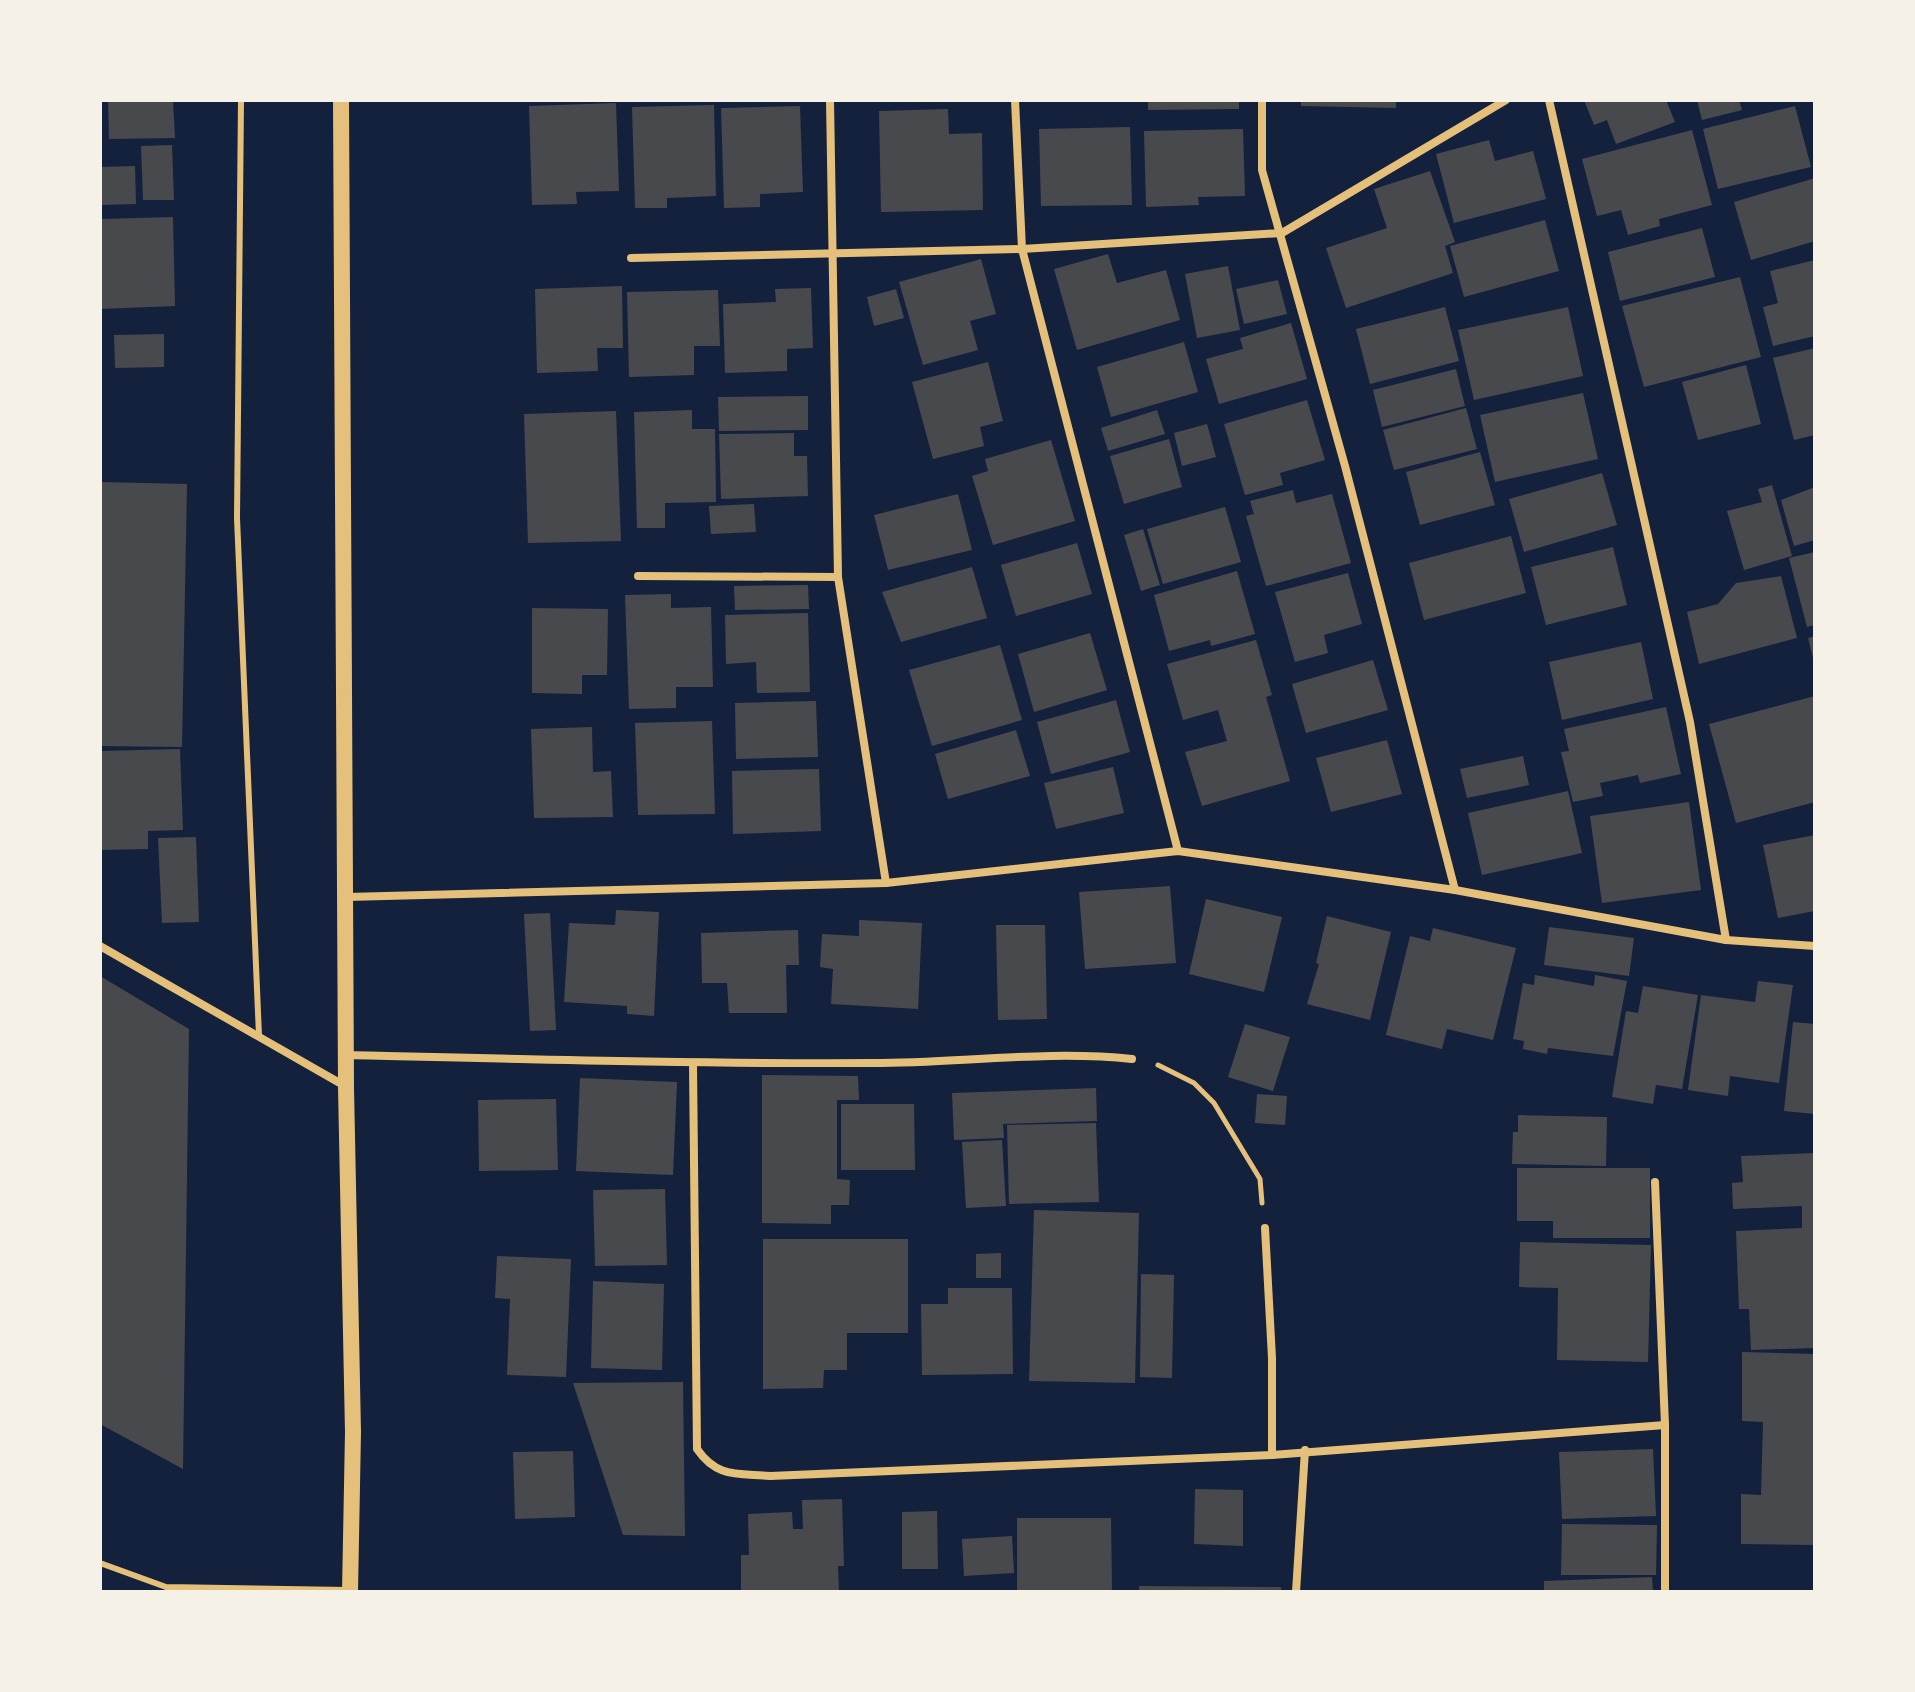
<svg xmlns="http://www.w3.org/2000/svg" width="1915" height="1692" viewBox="0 0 1915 1692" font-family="'Work Sans',sans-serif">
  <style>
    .building { fill: #48494c }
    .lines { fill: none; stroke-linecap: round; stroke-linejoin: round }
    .path { stroke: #e5c07b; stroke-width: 5 }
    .service { stroke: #e5c07b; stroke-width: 6 }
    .minor { stroke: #e5c07b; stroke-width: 8 }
    .secondary { stroke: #e5c07b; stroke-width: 16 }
  </style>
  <rect width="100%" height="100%" fill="#14213d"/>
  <g class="building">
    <polygon points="108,100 173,100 175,138 109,139"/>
    <polygon points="1148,100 1239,100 1239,109 1148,110"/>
    <polygon points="1301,100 1396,100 1396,108 1301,106"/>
    <polygon points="1584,100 1666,100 1675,122 1616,144 1607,120 1594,125"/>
    <polygon points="1697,100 1739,100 1742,110 1702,120"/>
    <polygon points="616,103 619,191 576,192 577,204 532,205 529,106"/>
    <polygon points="714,105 716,196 667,198 667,208 635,208 632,107"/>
    <polygon points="800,106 803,192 760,194 760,207 724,208 721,108"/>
    <polygon points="1795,106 1811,167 1718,189 1703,129"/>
    <polygon points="948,109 949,134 982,133 983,210 881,212 879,111"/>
    <polygon points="1130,127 1132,205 1041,206 1039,129"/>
    <polygon points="1243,129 1245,196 1198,197 1199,205 1146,207 1144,131"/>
    <polygon points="1692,130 1712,205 1659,219 1660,226 1628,235 1621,210 1597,216 1582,159"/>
    <polygon points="1489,140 1495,161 1533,151 1546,199 1454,223 1436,154"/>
    <polygon points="172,145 174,200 143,200 141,146"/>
    <polygon points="135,166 136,204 100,205 100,167"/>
    <polygon points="1430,171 1455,242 1445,246 1453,273 1346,308 1326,248 1387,228 1374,189"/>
    <polygon points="1815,178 1815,241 1751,260 1734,202"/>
    <polygon points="173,217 175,306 100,309 100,219"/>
    <polygon points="1545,220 1559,271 1464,297 1450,246"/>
    <polygon points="1702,228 1715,277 1620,301 1608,252"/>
    <polygon points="1108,254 1117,283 1166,270 1180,320 1077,350 1054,269"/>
    <polygon points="981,259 996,314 970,321 978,350 923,365 899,282"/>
    <polygon points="1815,260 1815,336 1773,346 1763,307 1778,303 1770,271"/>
    <polygon points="1228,266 1240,330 1197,338 1185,274"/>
    <polygon points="1740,277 1761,357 1644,387 1622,306"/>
    <polygon points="1278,280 1287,314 1244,324 1236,289"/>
    <polygon points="622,286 623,348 597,348 598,371 537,373 535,289"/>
    <polygon points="811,288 813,348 787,349 787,371 725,373 723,304 776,302 775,289"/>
    <polygon points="896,289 904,318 874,326 867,297"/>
    <polygon points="718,290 720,346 694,346 694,375 629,377 627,292"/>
    <polygon points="1445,307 1459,361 1370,384 1356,329"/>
    <polygon points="1568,307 1583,376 1474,400 1458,330"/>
    <polygon points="1291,323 1307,379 1219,404 1206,359 1243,349 1240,338"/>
    <polygon points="164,334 164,367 115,368 114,335"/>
    <polygon points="1184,342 1198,392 1111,417 1097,367"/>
    <polygon points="1815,348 1815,435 1794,440 1773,358"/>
    <polygon points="988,362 1003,421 980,427 984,446 933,459 912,382"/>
    <polygon points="1746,365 1761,424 1698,440 1682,382"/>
    <polygon points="1456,369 1465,406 1382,427 1373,390"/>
    <polygon points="1583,393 1598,459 1495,482 1480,415"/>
    <polygon points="808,396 808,430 719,431 718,397"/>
    <polygon points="1307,400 1325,460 1280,473 1283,485 1245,495 1224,424"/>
    <polygon points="1466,408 1477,449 1394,470 1383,430"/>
    <polygon points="692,410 692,429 715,429 716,502 665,503 665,528 637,528 634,412"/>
    <polygon points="1157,410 1165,434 1108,451 1101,428"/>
    <polygon points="616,411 621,541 528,543 524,414"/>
    <polygon points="1207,424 1216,457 1182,466 1174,433"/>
    <polygon points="794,433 794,456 807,456 808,496 721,499 719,434"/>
    <polygon points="1169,439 1182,487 1124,504 1110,456"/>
    <polygon points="1051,440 1075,521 993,545 972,476 988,471 985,459"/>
    <polygon points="1480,452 1495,505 1420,525 1406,472"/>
    <polygon points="1602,473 1617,525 1524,552 1509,499"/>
    <polygon points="100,482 187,484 182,747 100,746"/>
    <polygon points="1772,485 1792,556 1744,570 1727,511 1762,502 1758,489"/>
    <polygon points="1815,487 1815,540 1794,546 1781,500"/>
    <polygon points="1293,490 1296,503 1332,494 1351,563 1266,586 1246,516 1254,514 1250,501"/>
    <polygon points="958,494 972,550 888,570 874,515"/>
    <polygon points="754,504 756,532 711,534 709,506"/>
    <polygon points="1225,507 1241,562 1163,584 1147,529"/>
    <polygon points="1143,529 1160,585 1141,591 1124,535"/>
    <polygon points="1511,536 1526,593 1424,620 1409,563"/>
    <polygon points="1077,543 1092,594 1016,616 1001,565"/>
    <polygon points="1613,547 1627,605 1546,625 1531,567"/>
    <polygon points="1815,552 1815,625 1807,627 1789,558"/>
    <polygon points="972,567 987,618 901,642 882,592"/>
    <polygon points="1237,571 1255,634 1211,646 1210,640 1169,651 1154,595"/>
    <polygon points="1348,573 1362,624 1324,635 1328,653 1295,662 1275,592"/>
    <polygon points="1781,576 1797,638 1699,664 1687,612 1718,604 1736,583"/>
    <polygon points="808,585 809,609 735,610 734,586"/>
    <polygon points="671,594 671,608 711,607 713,687 676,687 676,708 629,709 625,595"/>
    <polygon points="532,608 608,609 607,675 582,675 582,694 532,693"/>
    <polygon points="808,613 810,692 757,693 756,662 726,664 725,615"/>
    <polygon points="1090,633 1107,690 1034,712 1018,654"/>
    <polygon points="1815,636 1815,662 1814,662 1808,638"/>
    <polygon points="1256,640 1272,695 1266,697 1290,781 1202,806 1185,752 1227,741 1218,710 1183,720 1167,664"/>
    <polygon points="1641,642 1653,699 1562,720 1549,662"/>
    <polygon points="1000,645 1022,720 932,746 909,670"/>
    <polygon points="1373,660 1388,710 1306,733 1292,684"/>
    <polygon points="1815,696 1815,802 1736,823 1709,724"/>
    <polygon points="1116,700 1130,752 1051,774 1037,722"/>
    <polygon points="816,701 818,757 736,759 735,703"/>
    <polygon points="1666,707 1681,774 1640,783 1638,775 1600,783 1603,796 1573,802 1561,752 1569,751 1564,729"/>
    <polygon points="712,721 715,814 638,815 635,723"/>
    <polygon points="592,727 593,772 611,771 613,817 534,818 531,729"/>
    <polygon points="1016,730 1030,776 948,799 935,754"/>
    <polygon points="1387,740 1402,794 1331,812 1316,758"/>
    <polygon points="180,749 183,830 148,831 148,849 100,850 100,751"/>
    <polygon points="1523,756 1529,785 1467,798 1460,769"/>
    <polygon points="1113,767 1124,813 1056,829 1044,783"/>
    <polygon points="819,769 821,831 733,834 732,771"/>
    <polygon points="1568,791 1582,853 1482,875 1468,813"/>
    <polygon points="1689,802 1701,890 1602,903 1590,816"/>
    <polygon points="1815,835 1815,911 1778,918 1763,845"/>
    <polygon points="196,837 199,922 162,923 158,838"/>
    <polygon points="1170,886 1176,963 1085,969 1079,892"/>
    <polygon points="1206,899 1282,917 1264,992 1189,974"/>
    <polygon points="616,910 659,912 654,1016 627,1014 627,1006 564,1002 569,923 615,925"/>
    <polygon points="550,913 556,1030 530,1031 524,914"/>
    <polygon points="1327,916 1391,932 1370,1020 1307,1004 1319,964 1316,963"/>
    <polygon points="859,920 922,923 918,1009 831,1004 833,969 820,967 822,934 859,936"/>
    <polygon points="996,925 1045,925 1047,1019 998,1020"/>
    <polygon points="1549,927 1634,938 1629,976 1544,965"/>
    <polygon points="1433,928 1516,948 1493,1040 1447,1029 1442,1049 1386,1035 1410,936 1430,941"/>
    <polygon points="798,930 799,965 786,965 787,1013 729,1013 727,983 702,983 701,933"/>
    <polygon points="1535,975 1594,986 1595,975 1627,981 1613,1056 1548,1048 1547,1054 1523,1049 1524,1041 1513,1039 1523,983 1534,985"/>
    <polygon points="100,976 189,1029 183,1469 100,1424"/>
    <polygon points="1758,981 1793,985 1779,1083 1730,1076 1728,1096 1688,1090 1701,995 1755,1002"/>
    <polygon points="1643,986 1698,995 1682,1089 1656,1085 1653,1104 1612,1097 1626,1011 1638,1013"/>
    <polygon points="1793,1022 1815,1024 1815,1114 1784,1111"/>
    <polygon points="1245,1024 1290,1037 1273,1091 1228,1077"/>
    <polygon points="762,1075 858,1076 859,1100 837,1100 837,1179 850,1180 849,1205 831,1205 831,1224 762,1223"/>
    <polygon points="580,1078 677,1082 673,1175 576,1171"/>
    <polygon points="1096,1088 1097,1121 1003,1124 1004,1138 954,1140 952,1093"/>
    <polygon points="1257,1094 1287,1096 1285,1125 1255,1123"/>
    <polygon points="556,1099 558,1170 479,1171 478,1100"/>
    <polygon points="841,1104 914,1104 915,1170 841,1170"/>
    <polygon points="1518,1115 1607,1117 1606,1166 1512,1164 1513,1132 1518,1132"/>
    <polygon points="1096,1123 1099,1202 1009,1204 1007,1125"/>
    <polygon points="1002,1140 1006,1206 966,1208 962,1142"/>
    <polygon points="1815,1153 1815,1348 1751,1350 1749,1309 1739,1309 1736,1231 1802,1228 1802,1206 1733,1209 1732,1183 1743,1182 1741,1156"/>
    <polygon points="1517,1168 1650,1168 1650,1238 1553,1238 1553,1221 1517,1221"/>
    <polygon points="665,1189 667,1265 595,1266 593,1190"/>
    <polygon points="1034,1210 1139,1213 1135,1383 1029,1381"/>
    <polygon points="763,1239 908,1239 908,1333 847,1333 847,1370 824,1370 823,1388 763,1389"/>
    <polygon points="1520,1242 1651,1245 1648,1362 1557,1360 1558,1288 1519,1287"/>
    <polygon points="1001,1253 1001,1278 976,1278 976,1254"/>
    <polygon points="497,1256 571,1259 566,1377 507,1375 510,1299 495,1298"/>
    <polygon points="1141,1274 1174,1275 1172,1378 1140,1377"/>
    <polygon points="593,1281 664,1284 662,1370 591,1368"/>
    <polygon points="948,1288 1012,1288 1013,1374 922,1375 921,1304 948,1304"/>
    <polygon points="1742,1352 1815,1354 1815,1545 1741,1544 1741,1494 1761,1495 1763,1422 1742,1421"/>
    <polygon points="683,1382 685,1536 623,1535 573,1383"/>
    <polygon points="1653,1449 1656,1516 1562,1519 1559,1452"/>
    <polygon points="573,1451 575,1517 515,1519 513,1452"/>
    <polygon points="1195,1489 1243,1490 1243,1546 1194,1544"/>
    <polygon points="842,1499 844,1566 838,1566 839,1592 741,1592 741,1555 749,1555 748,1514 792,1512 793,1529 803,1529 802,1500"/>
    <polygon points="937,1511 938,1569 902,1569 902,1512"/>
    <polygon points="1017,1518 1111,1518 1112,1592 1017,1592"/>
    <polygon points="1562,1524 1657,1525 1656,1575 1561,1575"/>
    <polygon points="1012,1536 1014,1573 964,1576 962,1539"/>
    <polygon points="1652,1577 1653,1592 1544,1592 1544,1581"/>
    <polygon points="1139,1586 1281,1587 1281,1592 1139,1592"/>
  </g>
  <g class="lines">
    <polyline class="path" points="1158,1065 1194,1083 1214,1103 1260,1179 1262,1203"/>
    <g class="service">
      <polyline points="241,100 237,518 259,1036"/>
      <polyline points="100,1563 166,1587 347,1590"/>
    </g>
    <g class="minor">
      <polyline points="830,100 838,577 886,883"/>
      <polyline points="1015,100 1022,249 1178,851"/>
      <polyline points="1262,100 1262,170 1345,466 1455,890"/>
      <polyline points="1549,100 1690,722 1726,940"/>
      <polyline points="631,258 1022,249 1282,233 1506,100"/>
      <polyline points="638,576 838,577"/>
      <polyline points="347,897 886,883 1178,851 1455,890 1726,940 1815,946"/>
      <polyline points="100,946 345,1086"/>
      <path d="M347,1055C522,1059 697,1064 873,1063C959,1063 1047,1050 1132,1059"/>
      <path d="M693,1064L697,1449C717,1478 737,1473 770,1476L1272,1455L1665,1425"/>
      <polyline points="1655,1182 1665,1425 1665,1592"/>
      <polyline points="1265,1228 1272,1358 1272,1455"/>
      <polyline points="1296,1592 1305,1450"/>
    </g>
    <polyline class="secondary" points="341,100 346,1087 353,1432 350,1592"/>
  </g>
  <rect width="1915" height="1692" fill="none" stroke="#f6f1e7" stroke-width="204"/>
</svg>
